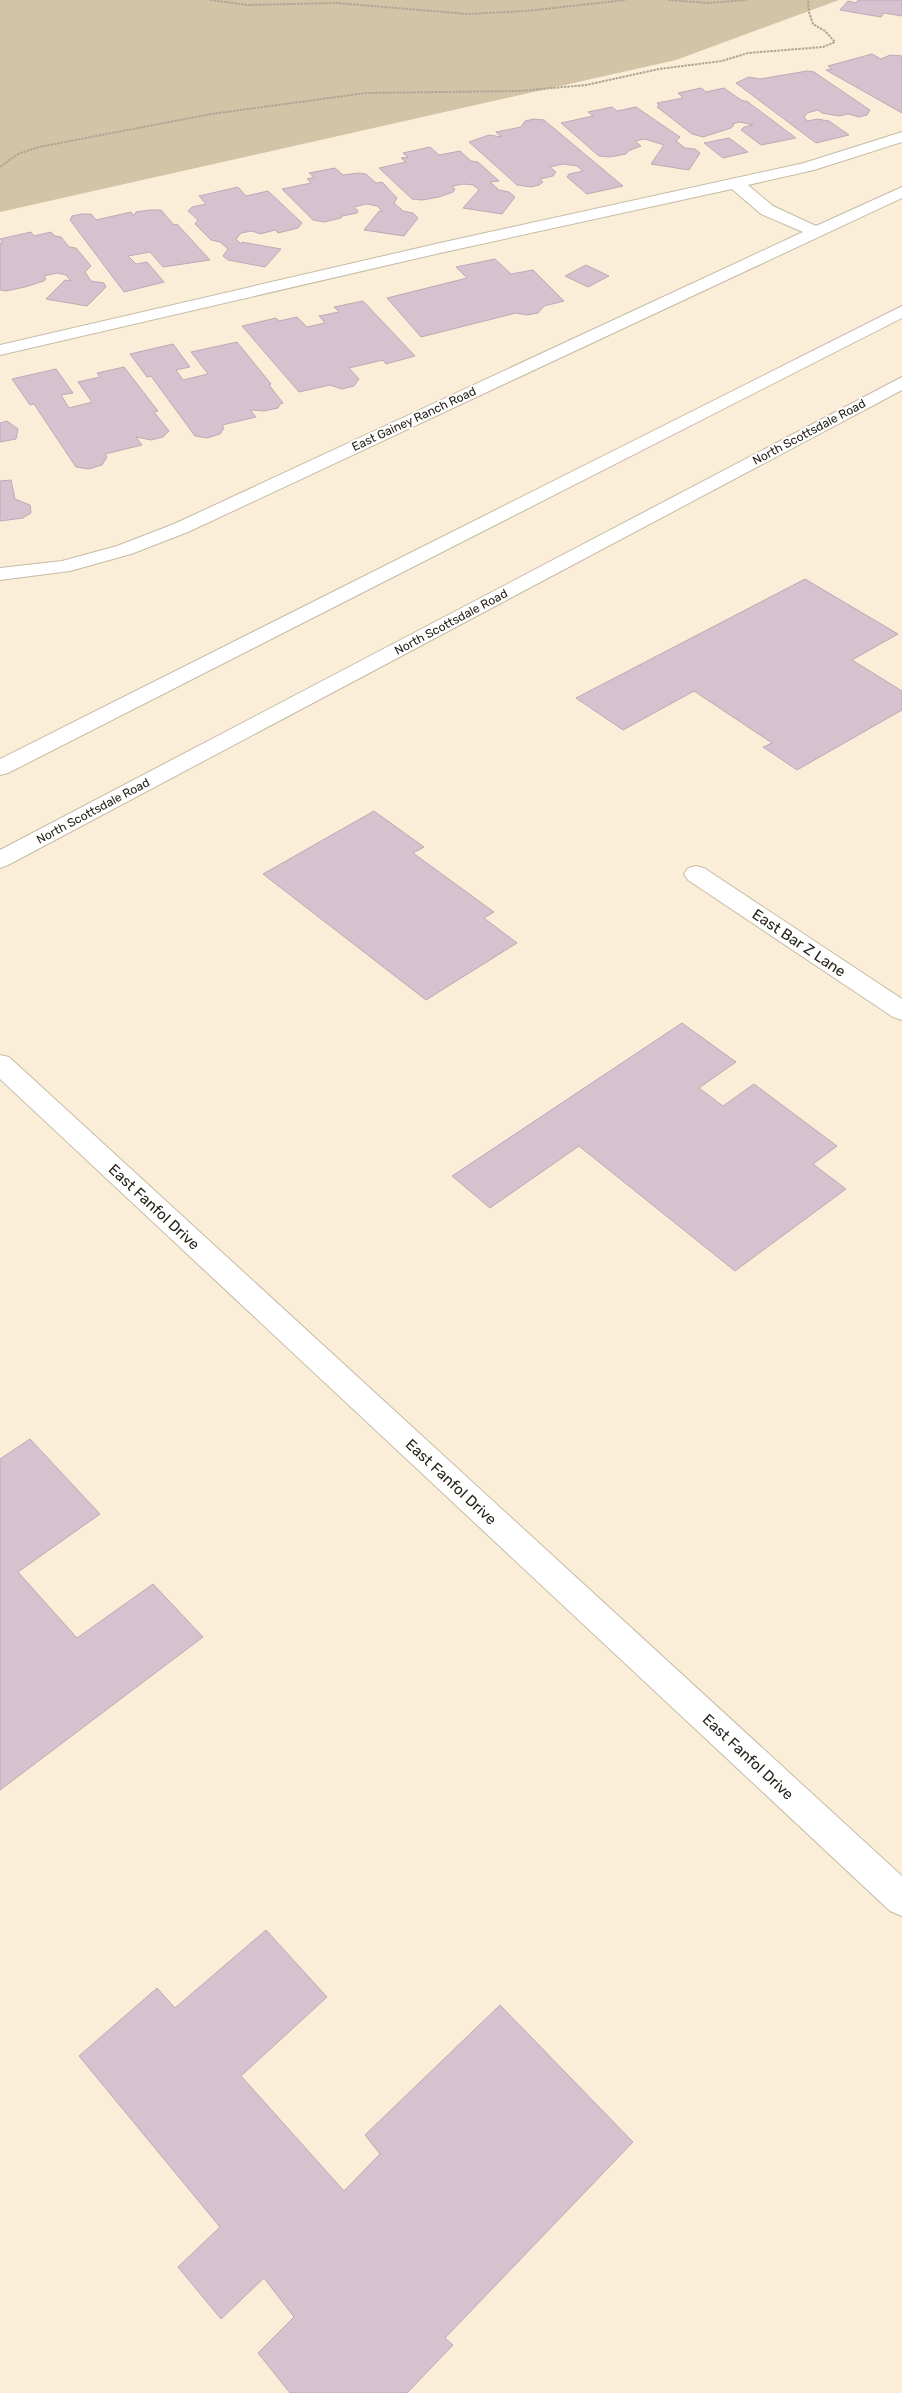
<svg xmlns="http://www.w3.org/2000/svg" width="902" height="2393" viewBox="0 0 902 2393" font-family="Rubik,sans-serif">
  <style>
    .green { fill: #d3c4a7 }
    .building { fill: #d8c1cf; stroke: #bfa8b6 }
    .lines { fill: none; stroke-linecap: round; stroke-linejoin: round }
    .minor-casing { stroke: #c6bba5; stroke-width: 2 }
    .primary-casing { stroke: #c6bba5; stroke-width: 2 }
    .path { stroke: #afa695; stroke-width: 2; stroke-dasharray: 2.5 1; stroke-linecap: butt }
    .minor { fill: #fff; fill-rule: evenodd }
    .primary { fill: #fff; fill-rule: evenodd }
    .labels { text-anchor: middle; stroke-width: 4; stroke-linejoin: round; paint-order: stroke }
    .far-street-label { font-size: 12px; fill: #28241c; stroke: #fff }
    .street-label { font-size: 15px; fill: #28241c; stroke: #fff }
  </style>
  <rect width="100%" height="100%" fill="#faeed8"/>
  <polygon class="green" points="0,0 839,0 676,60 0,212"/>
  <g class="building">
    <polygon points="858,0 902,0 902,16 884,13 881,17 840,10 848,1 856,3"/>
    <polygon points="872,54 881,59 890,55 902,56 902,113 826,70 832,69 828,66"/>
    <polygon points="807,71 814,72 870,110 867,115 859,117 848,114 839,116 822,113 818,110 807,113 804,118 808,121 817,119 829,121 849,135 816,143 736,83 749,77 760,79"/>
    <polygon points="701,88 706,92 724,88 741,100 748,102 796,138 761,145 741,130 744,127 753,125 740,122 732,124 734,125 731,128 703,137 692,134 657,107 659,105 657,103 683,98 678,93"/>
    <polygon points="612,107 617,111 636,107 680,137 676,141 685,148 695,149 700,153 689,170 651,164 664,145 645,139 635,141 641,146 628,151 626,154 610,157 599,156 561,123 593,116 588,112"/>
    <polygon points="534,119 544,120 623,186 587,194 567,177 569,174 583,171 577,166 563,164 550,167 556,172 553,176 540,179 543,182 539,185 531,187 517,185 469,142 489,135 502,137 496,132 521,127 525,121"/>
    <polygon points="729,138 748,152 723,158 704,143"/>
    <polygon points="430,147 439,155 460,151 471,161 478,162 499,181 490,182 499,190 509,192 515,197 502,214 463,208 479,190 473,185 464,184 452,186 455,189 453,192 439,197 422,200 412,199 379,168 406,162 401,158 408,157 403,153"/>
    <polygon points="335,168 343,175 358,173 366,174 376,183 382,182 397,198 394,203 403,211 413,213 418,218 404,236 364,230 379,211 383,212 377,206 366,204 354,207 358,211 357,213 342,216 341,218 324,222 313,220 282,189 311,183 307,179 314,177 309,173"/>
    <polygon points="238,187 246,196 268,191 302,223 298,228 278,233 275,230 260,234 252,231 241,233 236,239 241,244 242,242 281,249 265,267 228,260 223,256 228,249 220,242 211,240 195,224 198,220 188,211 192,207 206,204 199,196"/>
    <polygon points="149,210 161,210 174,225 177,224 210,260 163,267 150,252 128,256 136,264 147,262 164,282 124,292 70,220 72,216 82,214 91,214 96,220 131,212 134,216 136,212"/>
    <polygon points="31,232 34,236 51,232 55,236 61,237 69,247 76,248 91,266 85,272 91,281 104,283 106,287 87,306 46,299 65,280 71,281 66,275 57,273 44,276 46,279 44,281 25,287 6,291 0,290 0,243 3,243 0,239"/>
    <polygon points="495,259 511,274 533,270 564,301 544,306 538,313 527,315 516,313 421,337 387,298 467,278 456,267"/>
    <polygon points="586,265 609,276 588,287 565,276"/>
    <polygon points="363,301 415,356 386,364 383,360 349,368 359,379 354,386 342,389 330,385 299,392 242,326 276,318 279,321 297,317 307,327 325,323 319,316 339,312 334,307"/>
    <polygon points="237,342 271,384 269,385 283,403 280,404 278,408 264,411 250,410 256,417 222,425 224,428 220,434 207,438 195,436 151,376 147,377 130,354 173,344 190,367 176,370 183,380 208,374 191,352"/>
    <polygon points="124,367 158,411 154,412 169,431 163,437 151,440 136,437 142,445 105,454 107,457 102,465 89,469 76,467 34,404 30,405 12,379 56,369 73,393 61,395 69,408 92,402 78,382 100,377 97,373"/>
    <polygon points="7,421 18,429 16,439 0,442 0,423"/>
    <polygon points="11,480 15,499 30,505 31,513 23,518 0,521 0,481"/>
    <polygon points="805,579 898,634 852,660 902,691 902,710 797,770 763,747 772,743 694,691 623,730 576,698"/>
    <polygon points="374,811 424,847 413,853 494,912 484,918 517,943 426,1000 263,874"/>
    <polygon points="682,1023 736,1062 699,1088 723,1106 754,1084 837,1146 813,1164 846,1189 735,1271 579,1146 490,1208 452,1176"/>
    <polygon points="30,1439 100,1514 18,1572 77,1638 153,1584 203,1637 0,1790 0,1459"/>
    <polygon points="266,1930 327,1997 241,2076 344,2191 380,2154 365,2135 500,2005 633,2142 445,2338 453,2345 407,2393 290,2393 258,2353 294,2317 264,2278 221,2319 178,2267 220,2227 79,2056 157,1988 175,2008"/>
  </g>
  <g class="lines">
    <g class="minor-casing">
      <g id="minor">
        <polygon points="902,132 902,142 814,170 748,185 773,206 816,226 902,187 902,198 188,532 131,554 70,571 0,580 0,568 62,561 117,546 174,524 803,232 761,214 732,189 440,253 0,355 0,345 440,243 804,163"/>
        <polygon points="696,866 704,868 902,999 902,1020 893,1017 688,880 684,874 688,868"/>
        <polygon points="0,1055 9,1057 902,1876 902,1916 890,1911 0,1079"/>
      </g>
    </g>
    <g class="primary-casing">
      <g id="primary">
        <polygon points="902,306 902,318 8,773 0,775 0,759"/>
        <polygon points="902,377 902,390 8,865 0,868 0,850"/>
      </g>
    </g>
    <g class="path">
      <polyline points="210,0 248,5 337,3 468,14 526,11 626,0"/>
      <polyline points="668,0 708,3 747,0"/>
      <polyline points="0,167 18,154 39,147 211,114 366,93 520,91 586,85 659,69 722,61 748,53 823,47 835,42 825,31 813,24 809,12 808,0"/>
    </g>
    <use href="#minor" class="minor"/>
    <use href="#primary" class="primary"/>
  </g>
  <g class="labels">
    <g class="far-street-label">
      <text transform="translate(414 419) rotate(-25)" y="4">East Gainey Ranch Road</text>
      <text transform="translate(809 432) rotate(-28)" y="4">North Scottsdale Road</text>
      <text transform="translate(451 622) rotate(-28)" y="4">North Scottsdale Road</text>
      <text transform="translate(93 811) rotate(-28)" y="4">North Scottsdale Road</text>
    </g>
    <g class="street-label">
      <text transform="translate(799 943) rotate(34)" y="5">East Bar Z Lane</text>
      <text transform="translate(154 1207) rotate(43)" y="5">East Fanfol Drive</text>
      <text transform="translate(451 1482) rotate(43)" y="5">East Fanfol Drive</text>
      <text transform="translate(748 1757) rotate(43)" y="5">East Fanfol Drive</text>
    </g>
  </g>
</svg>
